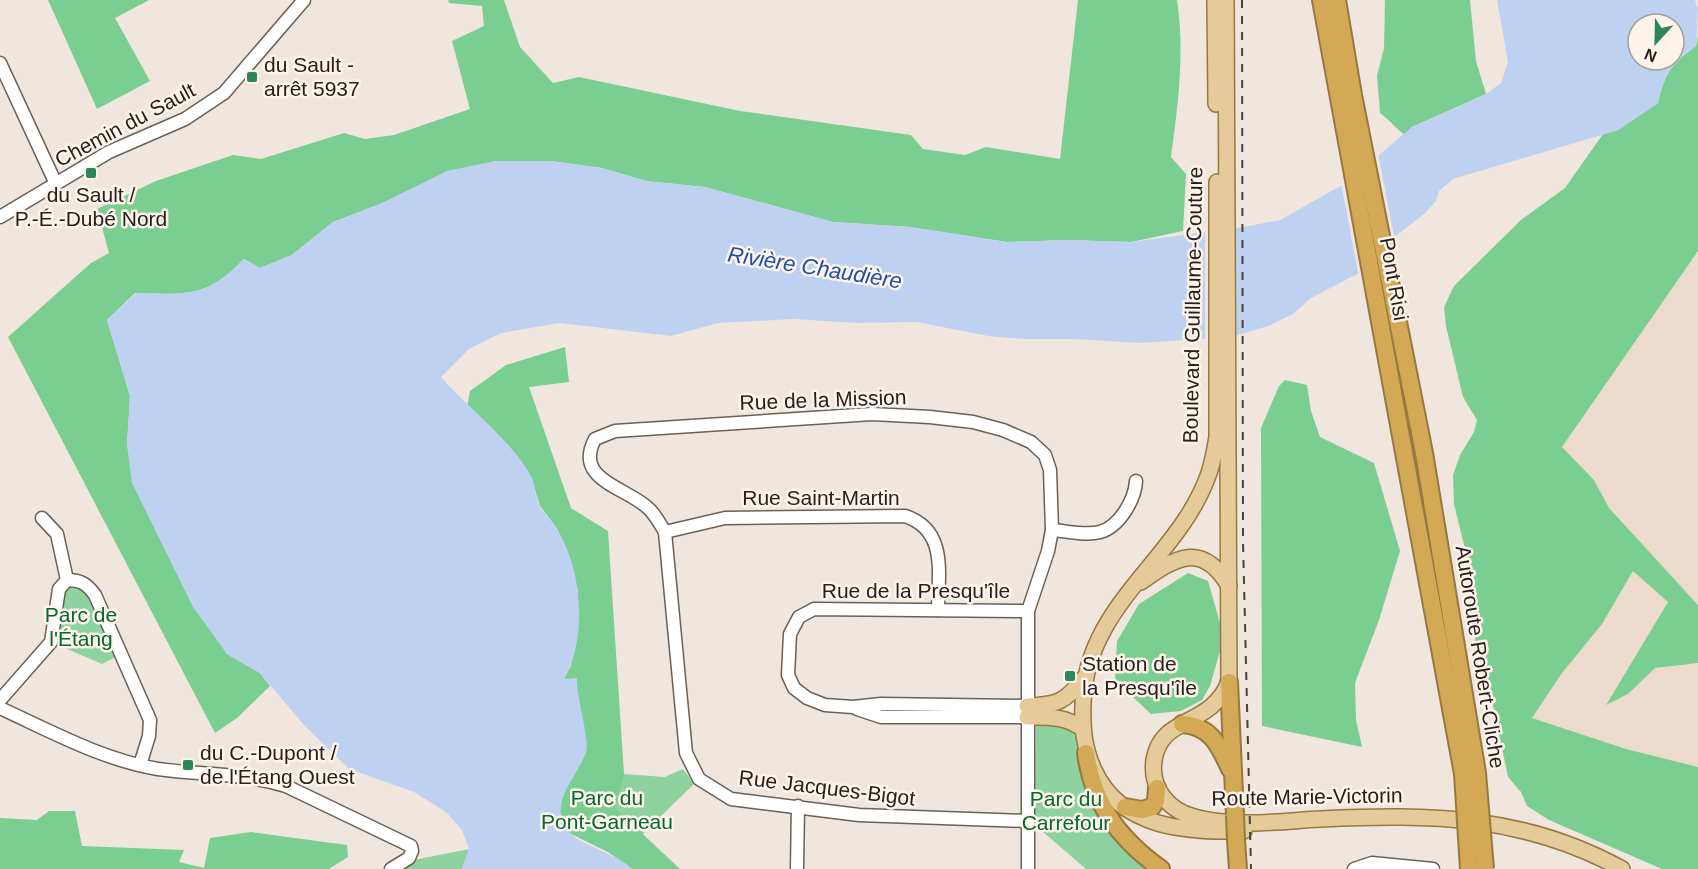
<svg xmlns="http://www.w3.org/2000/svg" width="1698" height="869" viewBox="0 0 1698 869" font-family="Helvetica,sans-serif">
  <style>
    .built { fill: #ecdbcd }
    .green { fill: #8ed29f }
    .forest { fill: #7bce91 }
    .water { fill: #bfd1f0; fill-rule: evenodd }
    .pier { fill: #f0e6dd }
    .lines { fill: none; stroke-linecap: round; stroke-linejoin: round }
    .minor-casing { stroke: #696159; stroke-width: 15 }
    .major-casing { stroke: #967942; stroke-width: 18 }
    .highway-casing { stroke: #967942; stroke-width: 20 }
    .minor { stroke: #fff; stroke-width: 12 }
    .major { stroke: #e5cb9a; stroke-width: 15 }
    .highway { stroke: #d4a956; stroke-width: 16 }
    .rail { stroke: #46413d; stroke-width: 2; stroke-dasharray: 8 8; stroke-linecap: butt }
    .highway-bridge-casing { stroke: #967942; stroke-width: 20; stroke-linecap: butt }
    .highway-bridge { stroke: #d4a956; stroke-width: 16 }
    .poi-dot { fill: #2e875c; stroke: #fef3ea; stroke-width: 2 }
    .labels { text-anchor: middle; stroke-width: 5; stroke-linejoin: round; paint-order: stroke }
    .poi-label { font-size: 21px; fill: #231f1c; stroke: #fef3ea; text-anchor: start }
    .street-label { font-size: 21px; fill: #231f1c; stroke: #fef3ea }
    .park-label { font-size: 21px; fill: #046832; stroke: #fef3ea }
    .water-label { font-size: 22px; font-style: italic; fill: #1d4fa5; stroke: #fef3ea }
  </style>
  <rect width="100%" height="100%" fill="#f0e6dd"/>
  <g class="built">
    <polygon points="1698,251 1698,605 1609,508 1594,479 1562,447"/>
    <polygon points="1633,571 1668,602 1606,704 1628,694 1655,668 1698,663 1698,767 1626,749 1531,719 1562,673 1602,624"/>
  </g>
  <g class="green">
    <polygon points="67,580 87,585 121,654 102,664 51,642"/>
    <polygon points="1042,721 1074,729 1083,776 1157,869 1086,869 1035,825 1036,724"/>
    <polygon points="683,769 694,784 618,858 563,795 624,774 665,777"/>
    <polygon points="469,849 462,869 391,869 404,862"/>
  </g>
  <g class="forest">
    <polygon points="48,0 149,0 115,18 150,81 97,109"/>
    <path d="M448,0H504L520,47L553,83L579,77L740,111L911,135L923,149L965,155L986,147L1060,159L1078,0H1177C1185,53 1178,104 1171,157L1186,174L1183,231L1131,242L1067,240L1007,242L910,227L833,222L705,187L646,181L602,168L551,161H495L333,222L292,255L260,268L244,259C205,299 187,294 135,293L107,320L130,396L127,445L227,654L260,673L270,686L237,718L215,733L8,337L91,263L109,253L97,209L156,181L233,155L261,159L344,133L365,139L394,135L470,109L452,41L484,26L482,6L449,3Z"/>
    <path d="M1385,0H1470L1476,61L1486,94L1412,127L1405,135C1395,128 1390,120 1380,113L1377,76L1384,48Z"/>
    <path d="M1698,35V251L1562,447L1594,480L1609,508L1698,605V663L1655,668L1628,694L1606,705L1668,602L1633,571L1602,624L1562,673L1532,718L1626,749L1698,767V869H1662L1549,820L1527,806L1521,792L1508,777L1494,709L1477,652L1469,595L1467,557L1454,504L1453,475L1460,455L1474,432L1477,420L1463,397L1446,326L1444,307L1454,286L1521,220L1565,188L1603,134L1618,130L1658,103C1665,73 1671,64 1696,46Z"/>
    <polygon points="565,347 569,382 529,387 571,508 608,531 624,774 615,808 680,869 632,869 608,852 569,833 559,816 577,679 563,680 571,666 578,590 570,563 558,530 540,506 531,477 467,407 470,391 506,365"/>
    <polygon points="1285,380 1307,385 1311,411 1320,437 1374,463 1400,551 1379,620 1355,683 1356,720 1362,747 1262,726 1261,428 1279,386"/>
    <polygon points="1188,573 1208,581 1224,637 1210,686 1202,700 1181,711 1151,714 1115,680 1117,641 1139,604"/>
    <polygon points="49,811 75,811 82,846 184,850 179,862 204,868 210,838 251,832 347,845 348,857 329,869 0,869 0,818 37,820"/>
  </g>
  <path class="water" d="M1497,0H1695L1698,8L1696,46C1671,64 1665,73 1658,103L1618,130L1453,179L1439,191L1436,201L1424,214L1392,239L1365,270L1311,298L1293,314L1268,326L1231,337L1138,343L1076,339H1023L988,336L917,322L856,323L794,319L718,323L671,336L560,323L501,333L469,349L441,377C469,409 511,440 531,476C536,486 535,498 540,507C545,515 552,521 557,529C582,570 588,637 564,679L577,678C576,697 590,739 586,752C577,779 546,803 569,832C579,845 616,853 632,869H462L469,849L462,830L446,812L414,792L349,769L304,725L260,673L227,654L193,607L132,483L127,445L130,396L107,320L136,293C187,294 205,299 244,259L260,268L292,255L333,222L382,203L447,171L495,161H551L602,168L646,181L705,187L833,222L910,227L1007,242L1067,240L1131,242L1243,227L1280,220L1346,183L1412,127L1486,94L1501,83L1508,62ZM1638,24H1674V60H1638Z"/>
  <g class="pier">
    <polygon points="1378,153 1395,241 1382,257 1359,277 1341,183"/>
    <polygon points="1236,225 1236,338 1205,341 1205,229"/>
  </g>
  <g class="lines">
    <g class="minor-casing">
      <g id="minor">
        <polyline points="0,63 56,184"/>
        <polyline points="0,217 109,152 185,119 224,93 304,0"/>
        <polyline points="42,518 57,534 67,580"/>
        <path d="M1052,530C1067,531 1086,536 1100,532C1119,527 1135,500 1136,481"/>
        <path d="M665,532L725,518L905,516C948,530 938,574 938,610"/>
        <path d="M0,700L51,642L59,589L67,580C81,580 87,584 95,595L150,720L149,736L140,765"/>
        <polyline points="1027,706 881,704 853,707 825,705 807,698 794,688 788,675 790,634 799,617 814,609 1028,611"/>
        <path d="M0,708C50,731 103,760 158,769C201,775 244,773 286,786L411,846L412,851L409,858L391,869"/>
        <polyline points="857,709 881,717 1027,717"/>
        <path d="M1027,821L859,815L731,799L699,779L686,753L665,532C660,524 655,514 648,508C626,487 573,480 595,439L615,431L872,414L930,417L973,422L1003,430L1031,442L1045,455L1050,470L1052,530L1048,551L1028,611V869"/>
        <polyline points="797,869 798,806"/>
        <polyline points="1354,869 1372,863 1433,869"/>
      </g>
    </g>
    <g class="major-casing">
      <g id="major">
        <polyline points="1215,0 1216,104"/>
        <path d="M1226,0L1229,682C1210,728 1161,715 1154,760C1150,788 1168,810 1194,817C1234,828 1281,821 1321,819C1430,814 1524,815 1622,869"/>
        <path d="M1217,182V437C1215,449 1213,461 1209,473C1179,560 1085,604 1083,704C1082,728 1084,748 1094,770C1121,829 1187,832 1244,831"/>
        <path d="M1141,582C1176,557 1202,541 1229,586"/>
        <path d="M1027,706C1058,705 1065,702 1084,678"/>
        <path d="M1027,717C1049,717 1065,716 1083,729"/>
      </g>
    </g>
    <g class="highway-casing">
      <g id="highway">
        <polyline points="1321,0 1463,774"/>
        <polyline points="1337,0 1353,95 1424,453 1477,773"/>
        <polyline points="1229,682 1235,815"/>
        <path d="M1182,724C1211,726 1219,745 1230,769"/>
        <path d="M1086,753C1093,804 1119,839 1161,869"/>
        <polyline points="1125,807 1142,810 1152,807 1156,801 1157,788"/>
        <polyline points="1236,840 1238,869"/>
      </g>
    </g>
    <use href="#minor" class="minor"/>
    <use href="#major" class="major"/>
    <use href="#highway" class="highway"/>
    <polyline class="rail" points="1242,0 1243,541 1251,869"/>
    <g class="highway-bridge-casing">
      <g id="highway-bridge">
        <polyline points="1477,773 1485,869"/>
        <polyline points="1463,774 1469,869"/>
        <polyline points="1235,815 1236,840"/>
      </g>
    </g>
    <use href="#highway-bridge" class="highway-bridge"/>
  </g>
  <g class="poi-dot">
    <rect x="246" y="71" width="12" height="12" rx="3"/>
    <rect x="85" y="167" width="12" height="12" rx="3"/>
    <rect x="1064" y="670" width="12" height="12" rx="3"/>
    <rect x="182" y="759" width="12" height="12" rx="3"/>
  </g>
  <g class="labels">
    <g class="poi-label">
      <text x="264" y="72">du Sault -<tspan x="264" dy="24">arrêt 5937</tspan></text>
      <text x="91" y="202" text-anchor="middle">du Sault /<tspan x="91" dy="24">P.-É.-Dubé Nord</tspan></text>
      <text x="1082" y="671">Station de<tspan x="1082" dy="24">la Presqu'île</tspan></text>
      <text x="200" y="760">du C.-Dupont /<tspan x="200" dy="24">de l'Étang Ouest</tspan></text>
    </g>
    <g class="street-label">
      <text transform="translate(125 125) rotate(-28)" y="7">Chemin du Sault</text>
      <text transform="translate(1394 279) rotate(80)" y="7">Pont Risi</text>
      <text transform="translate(1193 305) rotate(-89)" y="7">Boulevard Guillaume-Couture</text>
      <text transform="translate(823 400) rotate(-2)" y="7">Rue de la Mission</text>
      <text x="821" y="505">Rue Saint-Martin</text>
      <text x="916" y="598">Rue de la Presqu'île</text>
      <text transform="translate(1480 657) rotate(81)" y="7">Autoroute Robert-Cliche</text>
      <text transform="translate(827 788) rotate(7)" y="7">Rue Jacques-Bigot</text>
      <text transform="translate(1307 797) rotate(-1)" y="7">Route Marie-Victorin</text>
    </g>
    <g class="park-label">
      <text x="81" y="622">Parc de<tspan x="81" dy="24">l'Étang</tspan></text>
      <text x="607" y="805">Parc du<tspan x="607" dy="24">Pont-Garneau</tspan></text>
      <text x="1066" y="806">Parc du<tspan x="1066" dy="24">Carrefour</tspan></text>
    </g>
    <g class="water-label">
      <text transform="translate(815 267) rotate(9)" y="8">Rivière Chaudière</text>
    </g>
  </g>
  <g transform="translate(1656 42) rotate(202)"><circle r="28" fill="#fef3ea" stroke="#a69e98" stroke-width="1.5"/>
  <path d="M0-4.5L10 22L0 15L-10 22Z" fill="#2e875c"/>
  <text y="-9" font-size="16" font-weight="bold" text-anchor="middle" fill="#231f1c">N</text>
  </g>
</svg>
